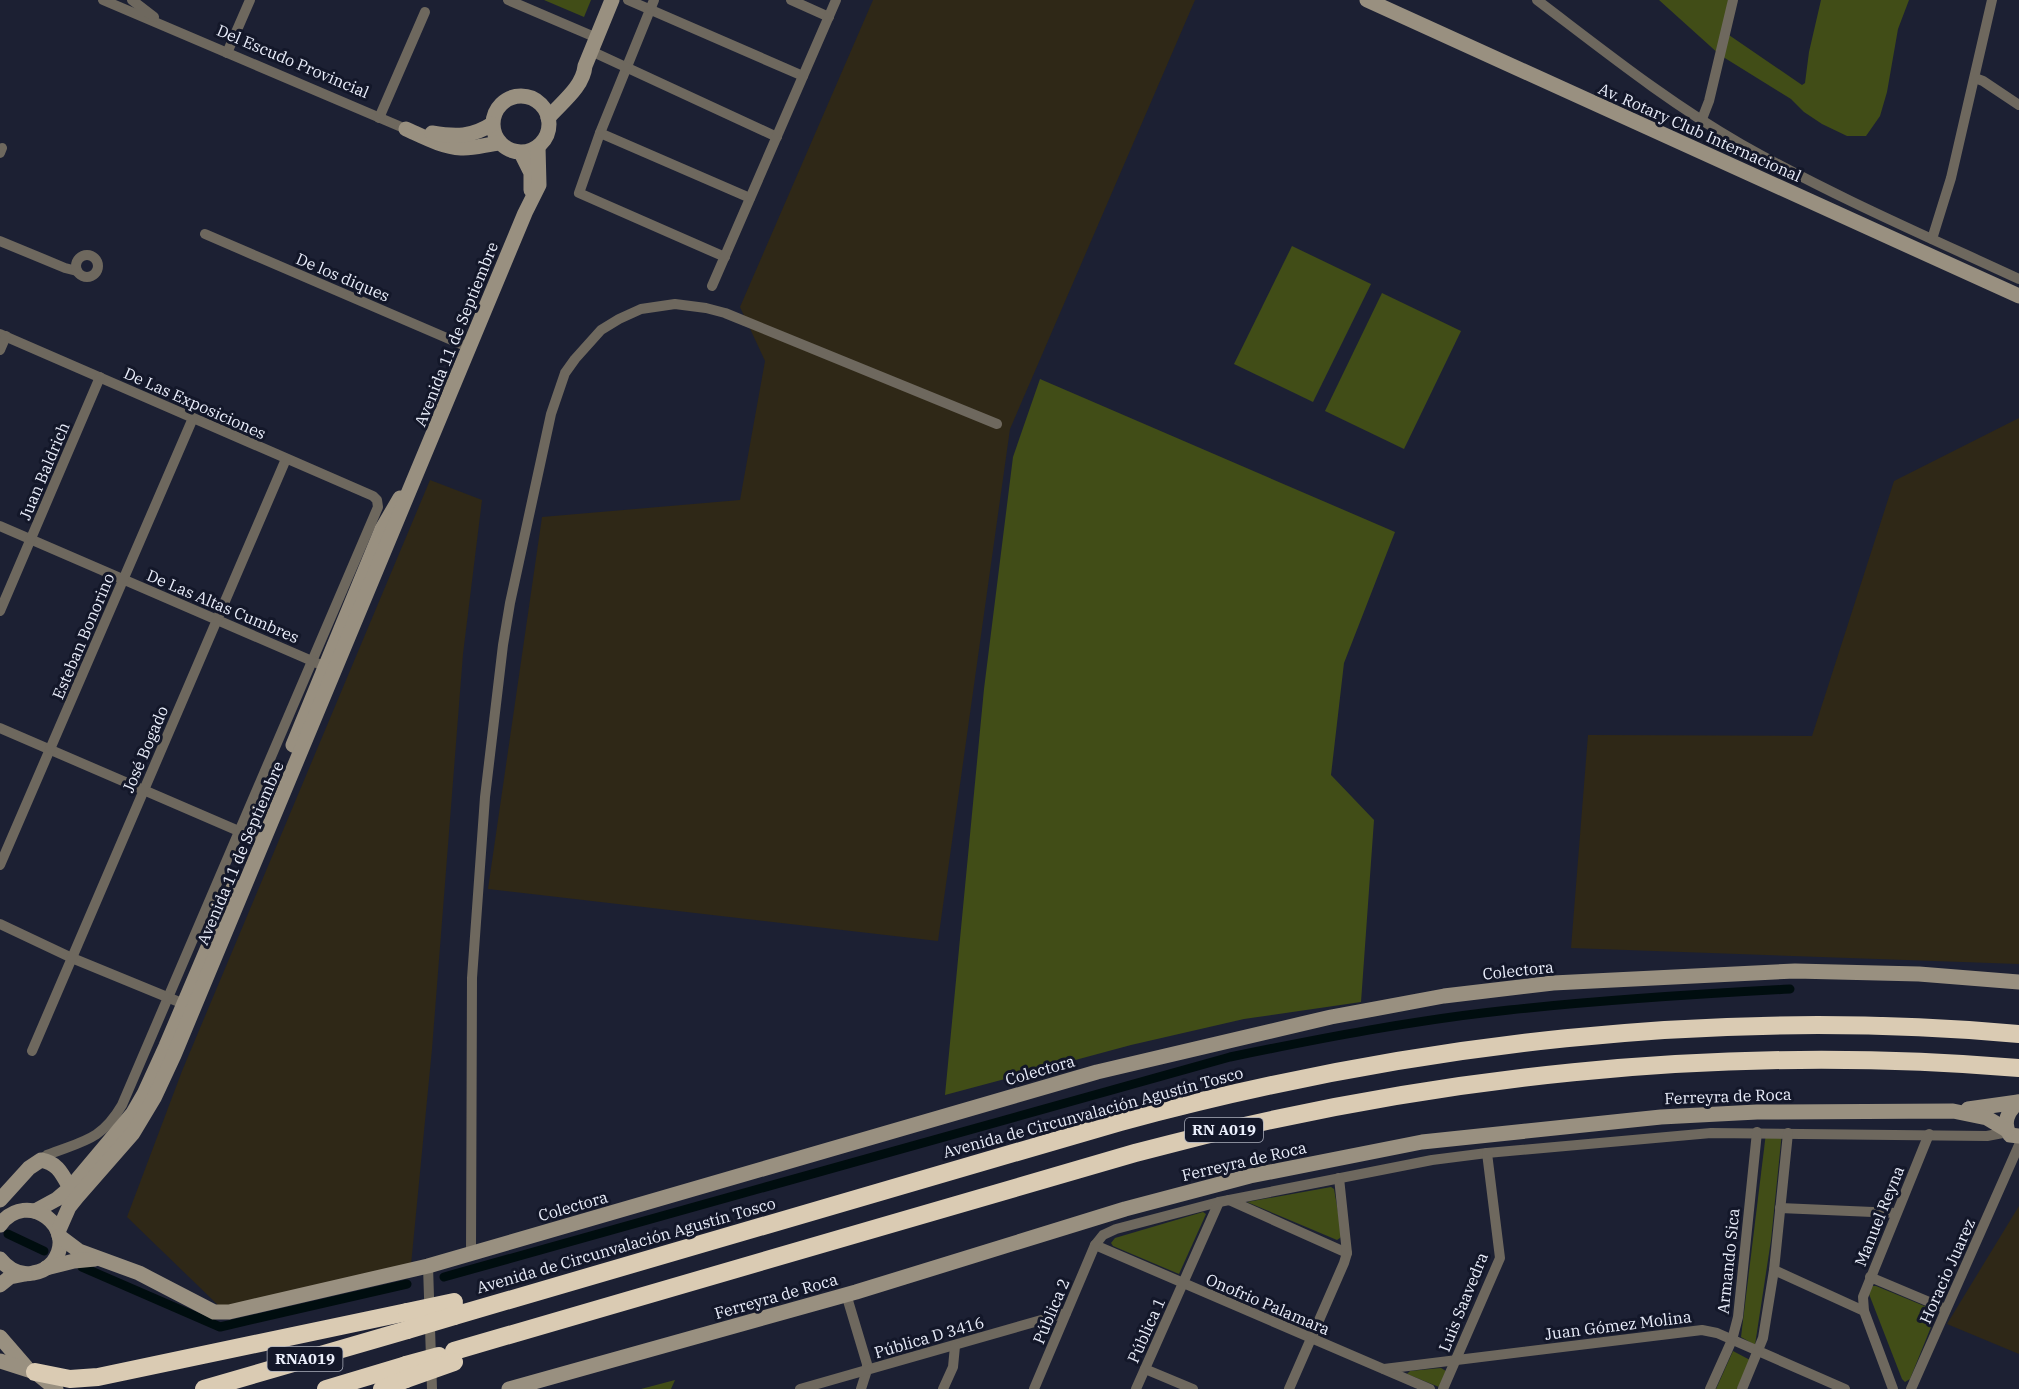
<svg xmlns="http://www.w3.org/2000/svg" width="2019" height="1389" viewBox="0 0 2019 1389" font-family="'IBM Plex Serif',serif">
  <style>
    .industrial { fill: #2f2817 }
    .green { fill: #414d17 }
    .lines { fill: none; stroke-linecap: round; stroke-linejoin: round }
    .canal { stroke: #000d0f; stroke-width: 9 }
    .street { stroke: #6e685e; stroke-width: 10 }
    .secondary { stroke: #999080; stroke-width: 15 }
    .highway { stroke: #dacbb3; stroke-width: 18 }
    .highway-bridge { stroke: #dacbb3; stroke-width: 18 }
    .labels { text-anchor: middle; stroke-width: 6; stroke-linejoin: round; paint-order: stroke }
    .shield { fill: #131729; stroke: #aaaebc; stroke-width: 1.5 }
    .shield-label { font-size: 15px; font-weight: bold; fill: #eaeefb }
    .street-label { font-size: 16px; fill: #eaeefb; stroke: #131729 }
  </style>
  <rect width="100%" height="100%" fill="#1c2033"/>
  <g class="industrial">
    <polygon points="873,0 1195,0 1010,429 938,941 488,889 542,517 740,500 765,361 740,307"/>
    <polygon points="2019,418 2019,964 1571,948 1588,735 1812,736 1894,481"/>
    <polygon points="430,480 482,500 463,654 432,1049 411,1265 221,1308 127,1217 182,1071"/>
    <polygon points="2019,1206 2019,1354 1947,1324"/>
  </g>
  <g class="green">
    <polygon points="544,0 591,0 584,17"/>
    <polygon points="1659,0 1728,0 1726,33 1802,85 1805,83 1809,52 1821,0 1909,0 1898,29 1887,92 1880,116 1866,136 1847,136 1822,124 1804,112 1791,99 1720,55"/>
    <polygon points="1292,246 1371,284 1313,402 1234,364"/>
    <polygon points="1382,293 1461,331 1404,449 1325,411"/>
    <polygon points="1040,379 1395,532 1344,663 1331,775 1374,820 1361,1002 1244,1019 1131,1045 945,1095 984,689 1013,457"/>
    <polygon points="1782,1132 1771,1240 1755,1345 1741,1337 1766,1133"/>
    <polygon points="1331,1187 1334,1189 1342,1235 1340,1238 1337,1240 1247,1202"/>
    <polygon points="1203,1212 1206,1214 1179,1274 1113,1246 1111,1243 1115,1238"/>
    <polygon points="1872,1286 1876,1286 1934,1310 1935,1317 1910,1379 1905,1382 1902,1379 1869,1294"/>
    <polygon points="1733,1351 1750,1360 1737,1389 1716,1389"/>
    <polygon points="1441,1368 1446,1371 1439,1387 1407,1374 1410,1371"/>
    <polygon points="675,1380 671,1389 641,1389"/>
  </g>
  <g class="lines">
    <g class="canal">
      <polyline points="8,1234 44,1251"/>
      <polyline points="82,1267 220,1327 407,1284"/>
      <path d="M444,1277L1230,1057C1322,1038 1415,1020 1509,1010C1602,1000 1696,994 1790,989"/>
    </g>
    <g class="street">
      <polyline points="103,0 406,129"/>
      <polyline points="132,0 154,17"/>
      <polyline points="508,0 597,38"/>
      <polyline points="628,0 803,76"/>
      <polyline points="654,0 600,133 579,193 725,257"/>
      <polyline points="791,0 829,17"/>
      <path d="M1537,0C1603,50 1669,103 1741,144C1831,195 1926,236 2019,279"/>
      <polyline points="591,51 777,137"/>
      <polyline points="227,53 250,0"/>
      <polyline points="1975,78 1983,81 2019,105"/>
      <polyline points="379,118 425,12"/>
      <polyline points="1702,119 1709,101 1733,0"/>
      <polyline points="600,133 750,198"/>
      <polyline points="0,153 2,148"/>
      <polyline points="205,234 470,348"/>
      <polyline points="1932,239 1951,178 1992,0"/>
      <polyline points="0,241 65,268 77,271"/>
      <circle cx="87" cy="266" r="11"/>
      <polyline points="712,286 836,0"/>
      <path d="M0,334L373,496L377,500L378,507L122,1105C101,1141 82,1141 47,1155L41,1160"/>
      <polyline points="0,350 6,336"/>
      <polyline points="0,526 319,664"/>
      <polyline points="0,611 100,377"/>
      <polyline points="0,728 264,842"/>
      <polyline points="0,865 193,418"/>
      <polyline points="0,924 72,958 184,1004"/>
      <polyline points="32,1051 286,459"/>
      <polyline points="1229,1200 1347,1253"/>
      <polyline points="1780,1208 1896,1213"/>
      <polyline points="1095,1245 1430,1389"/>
      <polyline points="471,1254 472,978 485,797 503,645 510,603 551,414 565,373 575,359 601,330 619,319 641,309 675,304 706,308 725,313 997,424"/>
      <polyline points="428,1266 432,1389"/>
      <polyline points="1774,1270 1864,1311"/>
      <polyline points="1870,1277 1946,1309"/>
      <polyline points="846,1294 867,1364 867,1370 861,1389"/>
      <polyline points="1145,1369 1193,1389"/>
      <polyline points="1384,1369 1702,1330 1717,1333 1845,1389"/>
      <polyline points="800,1389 1066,1313"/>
      <polyline points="943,1389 953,1367 955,1346"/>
      <polyline points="1034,1389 1095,1245 1103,1235 1116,1229 1219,1202 1432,1160 1487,1153 1711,1133 1987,1136 2008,1132"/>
      <polyline points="1136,1389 1219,1202"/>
      <polyline points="1289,1389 1344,1263 1347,1253 1339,1178"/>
      <polyline points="1443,1389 1500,1258 1487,1153"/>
      <polyline points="1710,1389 1732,1340 1738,1317 1757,1132"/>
      <polyline points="1742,1389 1763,1338 1774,1270 1788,1133"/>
      <polyline points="1893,1389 1864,1311 1863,1297 1929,1134"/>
      <polyline points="1911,1389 2019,1145"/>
    </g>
    <g class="secondary">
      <polyline points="1367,0 2019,296"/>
      <circle cx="521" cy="124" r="28"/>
      <path d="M548,118C562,102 583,87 585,66L612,0"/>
      <path d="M406,129C424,137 442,147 461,148C474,149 487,144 500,143"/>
      <path d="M432,133C456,137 472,137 492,124"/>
      <polyline points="521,153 531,173 531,190"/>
      <polyline points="293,745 382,529 400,498"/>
      <path d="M2019,1102C2008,1110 2002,1123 2010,1135L2019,1136"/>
      <polyline points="1968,1109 2018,1102"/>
      <path d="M0,1200L29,1168L41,1160C58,1163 62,1174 70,1188"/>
      <polyline points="35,1211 57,1199 70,1188 133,1113 144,1094 166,1046 234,886"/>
      <path d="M0,1225C27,1188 79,1228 53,1262C48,1268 40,1272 33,1273C19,1276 8,1269 0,1259"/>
      <polyline points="58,1232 69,1207 77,1197 133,1133 154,1098 174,1055 525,213 539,185 538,147"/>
      <polyline points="59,1236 79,1251 139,1273 214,1312 229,1312 428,1266 1097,1072 1331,1017 1444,996 1553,983 1795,971 1919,974 2019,982"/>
      <polyline points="46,1268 74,1261 95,1259"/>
      <polyline points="0,1285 10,1277 25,1274"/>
      <polyline points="0,1337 26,1367"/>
      <polyline points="0,1361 35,1372 56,1389"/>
      <polyline points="509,1389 856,1292 1125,1209 1250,1176 1422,1142 1661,1117 1757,1112 1953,1111 1987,1118 2007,1130"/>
    </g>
    <g class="highway">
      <path d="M454,1316L1120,1122C1411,1043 1718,1007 2019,1034"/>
      <path d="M454,1351L1135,1153C1422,1076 1722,1043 2019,1068"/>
      <polyline points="35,1372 70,1379 98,1377 407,1312"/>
      <polyline points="204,1389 407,1330"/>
      <polyline points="326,1389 406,1365"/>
      <polyline points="382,1389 406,1379"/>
    </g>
    <g class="highway-bridge">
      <polyline points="407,1312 454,1302"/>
      <polyline points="407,1330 454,1316"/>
      <polyline points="406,1365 439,1356"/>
      <polyline points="406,1379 454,1362"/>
    </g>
  </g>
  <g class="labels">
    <g class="shield">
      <rect x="1185" y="1118" width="78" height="24" rx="4.5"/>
      <rect x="267.5" y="1347" width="75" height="24" rx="4.5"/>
    </g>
    <g class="shield-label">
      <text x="1224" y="1135">RN A019</text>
      <text x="305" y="1364">RNA019</text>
    </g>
    <g class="street-label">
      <text transform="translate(293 61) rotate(23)" y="6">Del Escudo Provincial</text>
      <text transform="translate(1700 132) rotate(24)" y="6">Av. Rotary Club Internacional</text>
      <text transform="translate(343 277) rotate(23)" y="6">De los diques</text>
      <text transform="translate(456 334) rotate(-68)" y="6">Avenida 11 de Septiembre</text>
      <text transform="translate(195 403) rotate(24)" y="6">De Las Exposiciones</text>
      <text transform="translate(44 471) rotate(-67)" y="6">Juan Baldrich</text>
      <text transform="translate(223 606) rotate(23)" y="6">De Las Altas Cumbres</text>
      <text transform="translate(83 636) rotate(-67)" y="6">Esteban Bonorino</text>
      <text transform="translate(145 749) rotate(-67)" y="6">José Bogado</text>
      <text transform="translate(240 853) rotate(-67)" y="6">Avenida 11 de Septiembre</text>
      <text transform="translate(1518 970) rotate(-6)" y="6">Colectora</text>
      <text transform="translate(1040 1070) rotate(-16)" y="6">Colectora</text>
      <text transform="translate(1728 1096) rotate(-2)" y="6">Ferreyra de Roca</text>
      <text transform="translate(1093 1112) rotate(-15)" y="6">Avenida de Circunvalación Agustín Tosco</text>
      <text transform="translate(1244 1161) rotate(-13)" y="6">Ferreyra de Roca</text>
      <text transform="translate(573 1206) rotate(-16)" y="6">Colectora</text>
      <text transform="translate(1879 1216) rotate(-68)" y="6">Manuel Reyna</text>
      <text transform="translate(626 1245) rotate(-16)" y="6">Avenida de Circunvalación Agustín Tosco</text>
      <text transform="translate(1728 1261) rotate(-84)" y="6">Armando Sica</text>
      <text transform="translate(1947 1271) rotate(-66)" y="6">Horacio Juarez</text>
      <text transform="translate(776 1296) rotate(-16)" y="6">Ferreyra de Roca</text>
      <text transform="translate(1463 1302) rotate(-68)" y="6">Luis Saavedra</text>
      <text transform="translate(1268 1304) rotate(23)" y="6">Onofrio Palamara</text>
      <text transform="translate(1051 1311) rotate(-67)" y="6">Pública 2</text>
      <text transform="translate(1618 1325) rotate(-7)" y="6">Juan Gómez Molina</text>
      <text transform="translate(1146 1330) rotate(-66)" y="6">Pública 1</text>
      <text transform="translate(929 1337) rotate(-16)" y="6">Pública D 3416</text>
    </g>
  </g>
</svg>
